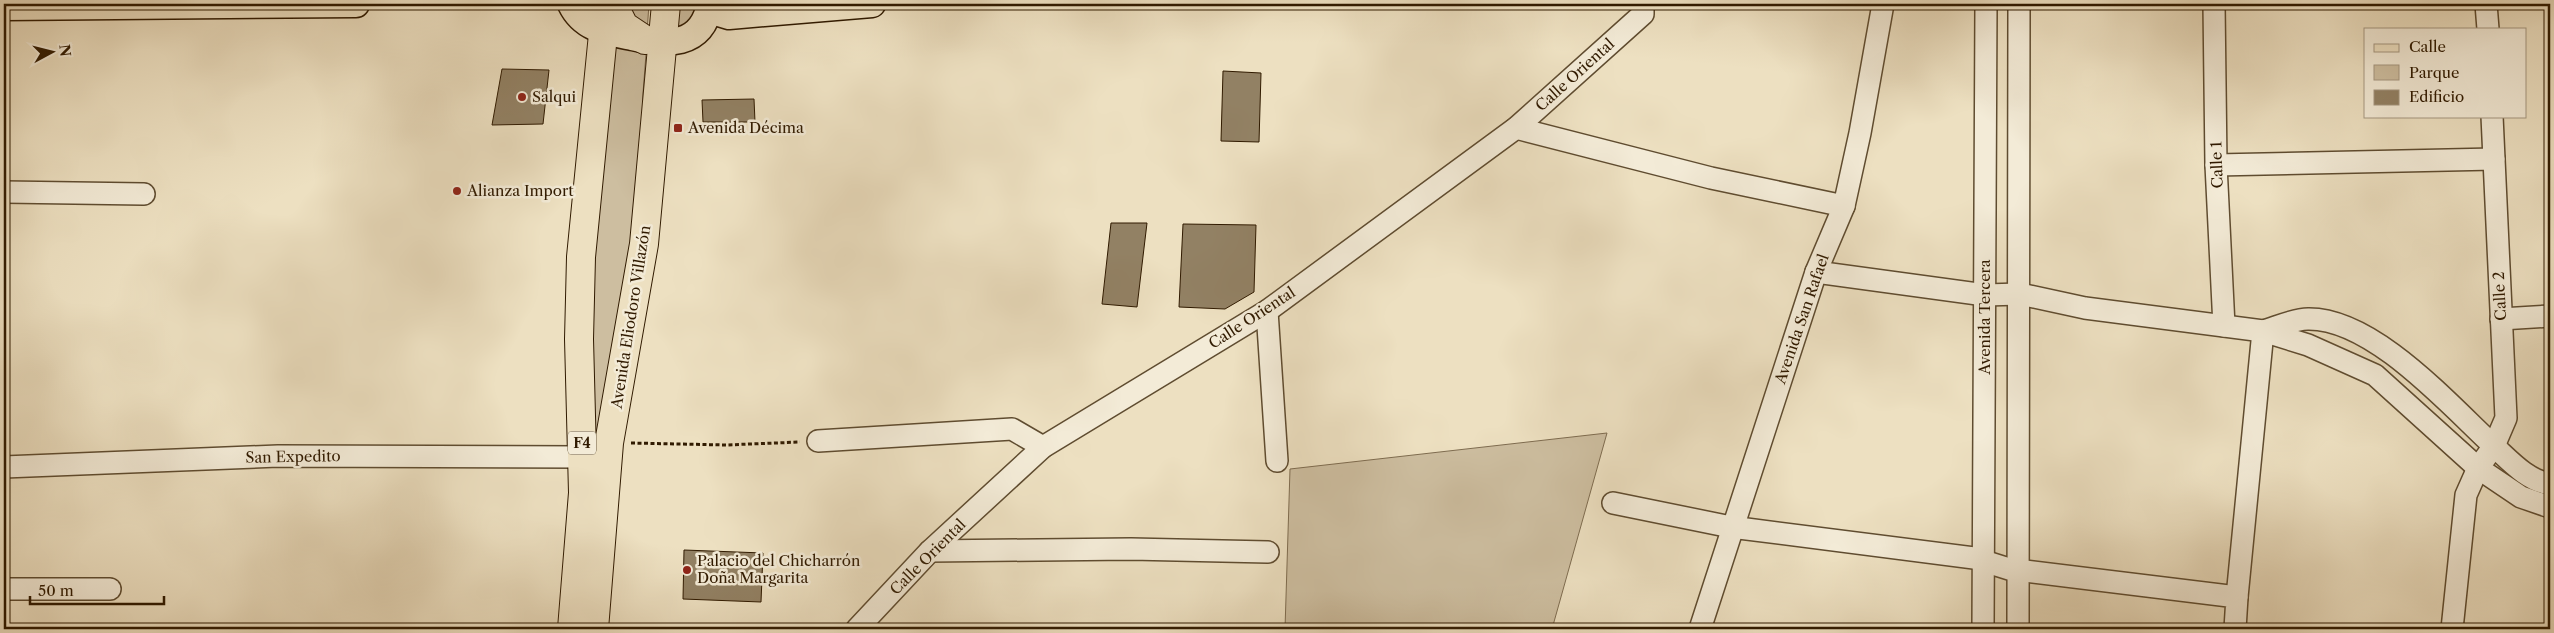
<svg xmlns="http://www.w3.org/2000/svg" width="2554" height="633" viewBox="0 0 2554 633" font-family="'Libre Caslon Text',serif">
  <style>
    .green { fill: #cdbea0; stroke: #7e6c50 }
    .building { fill: #928164; stroke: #301a00 }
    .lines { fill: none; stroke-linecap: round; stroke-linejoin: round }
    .minor-casing { stroke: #5f4c30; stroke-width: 24 }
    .major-casing { stroke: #301a00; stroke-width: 29 }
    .highway-casing { stroke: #301a00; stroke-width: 30 }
    .path { stroke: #301a00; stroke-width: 3; stroke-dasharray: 4 2.5; stroke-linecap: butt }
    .minor { stroke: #f3ebd7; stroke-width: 21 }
    .major { stroke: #ede0c1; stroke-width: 26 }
    .highway { stroke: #ede0c1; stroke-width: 28 }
    .poi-dot { fill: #8f2418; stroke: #f3ebd7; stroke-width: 2 }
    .labels { text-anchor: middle; stroke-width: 5; stroke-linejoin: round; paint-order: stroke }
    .shield { fill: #f3ebd7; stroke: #6a5940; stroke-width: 1 }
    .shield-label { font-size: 14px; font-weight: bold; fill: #301a00 }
    .street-label { font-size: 15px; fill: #301a00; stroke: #f3ebd7 }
    .poi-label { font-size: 15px; fill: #301a00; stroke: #f3ebd7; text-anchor: start }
  </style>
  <rect width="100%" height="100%" fill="#ede0c1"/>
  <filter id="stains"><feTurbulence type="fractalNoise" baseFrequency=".004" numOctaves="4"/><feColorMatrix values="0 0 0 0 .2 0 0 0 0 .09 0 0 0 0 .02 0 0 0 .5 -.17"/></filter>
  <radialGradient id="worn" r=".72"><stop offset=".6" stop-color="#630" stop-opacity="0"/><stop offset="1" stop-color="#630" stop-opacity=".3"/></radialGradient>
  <g class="green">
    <polygon points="625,4 649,4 647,32 637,26"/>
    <polygon points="677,4 701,4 700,9 674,36"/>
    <polygon points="610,45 646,54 643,93 641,187 594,458 588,322"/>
    <polygon points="1607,433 1552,629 1285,629 1290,469"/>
  </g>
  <g class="building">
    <polygon points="502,69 549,70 543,124 492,125"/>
    <polygon points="1223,71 1261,73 1259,142 1221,141"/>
    <polygon points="754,99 755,122 703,122 702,100"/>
    <polygon points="1111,223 1147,223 1137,307 1102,304"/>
    <polygon points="1183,224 1256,225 1254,292 1225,309 1179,307"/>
    <polygon points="684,550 763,553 761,602 683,599"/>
  </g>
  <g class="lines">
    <g class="minor-casing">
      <g id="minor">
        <polyline points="2214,4 2216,165 2224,326"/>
        <polyline points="2486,4 2488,29"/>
        <polyline points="1516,128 1711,178 1844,206"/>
        <polyline points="2216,165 2494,159"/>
        <polyline points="4,192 144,194"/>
        <polyline points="1816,272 1985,295 2020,294 2085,308 2263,331 2308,345 2375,375 2478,468 2521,497 2550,507"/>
        <polyline points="1267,311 1277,461"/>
        <polyline points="2501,319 2550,316"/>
        <path d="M2264,331C2277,327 2294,319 2308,319C2374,318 2451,407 2497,449C2512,463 2529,481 2550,484"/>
        <polyline points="818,441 1012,429 1043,447"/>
        <polyline points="4,467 278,456 583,457"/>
        <polyline points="1613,503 1731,527 1974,558 2009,569 2237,597 2235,629"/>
        <polyline points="930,551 1131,549 1268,552"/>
        <polyline points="4,589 110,589"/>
        <polyline points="2237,597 2263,331"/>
        <polyline points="857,629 930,551 1043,447 1267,311 1516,128 1643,14 1643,4"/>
        <polyline points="1700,629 1816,272 1844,206 1860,133 1883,4"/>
        <polyline points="1983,629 1986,4"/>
        <polyline points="2018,629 2019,4"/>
        <polyline points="2452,629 2466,495 2478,468 2494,446 2506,418 2492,116"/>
      </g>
    </g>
    <g class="major-casing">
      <g id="major">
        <path d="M571,4C583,29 607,32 632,37C666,45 702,48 710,4"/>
        <polyline points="4,7 356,4"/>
        <polyline points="709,10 729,16 872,4"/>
      </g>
    </g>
    <g class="highway-casing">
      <g id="highway">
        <polyline points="613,4 624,26 645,40"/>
        <polyline points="572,629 583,493 579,339 581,257 606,4"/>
        <polyline points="594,629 609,443 644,244 666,4"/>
      </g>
    </g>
    <polyline class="path" points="631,443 726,445 800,442"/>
    <use href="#minor" class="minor"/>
    <use href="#major" class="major"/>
    <use href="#highway" class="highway"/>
  </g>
  <g class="poi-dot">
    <circle cx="522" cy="97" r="5"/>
    <rect x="673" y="123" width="10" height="10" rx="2.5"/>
    <circle cx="457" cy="191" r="5"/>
    <circle cx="687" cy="570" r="5"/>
  </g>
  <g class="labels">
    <rect class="shield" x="568" y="431.5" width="28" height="23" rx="4"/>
    <g class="shield-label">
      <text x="582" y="448">F4</text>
    </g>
    <g class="street-label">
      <text transform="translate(1575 75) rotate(-42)" y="5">Calle Oriental</text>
      <text transform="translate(2217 165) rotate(-92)" y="5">Calle 1</text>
      <text transform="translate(2500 296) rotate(-93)" y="5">Calle 2</text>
      <text transform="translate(631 317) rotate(-81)" y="5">Avenida Eliodoro Villazón</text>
      <text transform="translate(1985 317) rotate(-90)" y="5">Avenida Tercera</text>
      <text transform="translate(1252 318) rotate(-33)" y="5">Calle Oriental</text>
      <text transform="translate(1802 319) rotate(-71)" y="5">Avenida San Rafael</text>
      <text transform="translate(293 457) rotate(-1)" y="5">San Expedito</text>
      <text transform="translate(928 557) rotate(-45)" y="5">Calle Oriental</text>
    </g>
    <g class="poi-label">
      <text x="532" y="102">Salqui</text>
      <text x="688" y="133">Avenida Décima</text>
      <text x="467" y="196">Alianza Import</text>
      <text x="697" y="566">Palacio del Chicharrón<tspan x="697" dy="17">Doña Margarita</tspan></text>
    </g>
  </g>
  <rect width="2554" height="633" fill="none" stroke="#ede0c1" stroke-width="20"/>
  <rect x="5" y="5" width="2544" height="623" fill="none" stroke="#301a00" stroke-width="2.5"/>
  <rect x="10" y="10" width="2534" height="613" fill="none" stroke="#301a00"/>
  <rect x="2364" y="28" width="162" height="90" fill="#f3ebd7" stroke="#a59781"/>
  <rect x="2374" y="44" width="25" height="8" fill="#ede0c1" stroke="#a59781"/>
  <text x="2409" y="52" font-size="15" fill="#301a00">Calle</text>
  <rect x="2374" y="65" width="25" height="15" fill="#cdbea0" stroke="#a59781"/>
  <text x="2409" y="78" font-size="15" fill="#301a00">Parque</text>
  <rect x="2374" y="90" width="25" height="15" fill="#928164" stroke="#a59781"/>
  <text x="2409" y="102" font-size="15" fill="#301a00">Edificio</text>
  <g transform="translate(52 52) rotate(83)" stroke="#f3ebd7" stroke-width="4" paint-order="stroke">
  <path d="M0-4L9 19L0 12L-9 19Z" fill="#301a00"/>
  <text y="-8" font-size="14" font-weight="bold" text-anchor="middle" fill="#301a00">N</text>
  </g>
  <path d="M30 596v8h134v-8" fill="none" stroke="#301a00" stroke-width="2.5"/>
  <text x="38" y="596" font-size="15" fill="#301a00" stroke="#f3ebd7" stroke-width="4" paint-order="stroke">50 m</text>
  <rect width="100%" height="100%" filter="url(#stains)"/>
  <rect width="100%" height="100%" fill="url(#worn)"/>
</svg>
